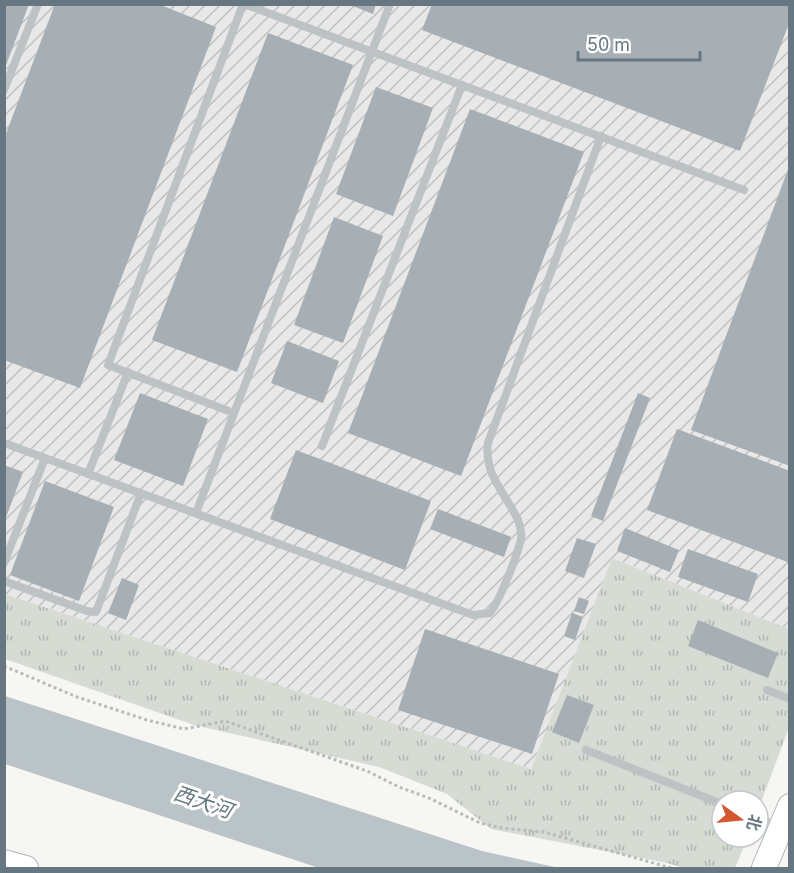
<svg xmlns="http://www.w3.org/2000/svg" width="794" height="873" viewBox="0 0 794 873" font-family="Inter,'Noto Sans SC',sans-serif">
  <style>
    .industrial { fill: url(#industrial-furrows) }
    .grass { fill: url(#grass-tufts) }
    .water { fill: #b9c3c8 }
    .building { fill: #a7afb4 }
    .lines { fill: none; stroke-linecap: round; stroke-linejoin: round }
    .secondary-casing { stroke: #b0b6ba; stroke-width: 26 }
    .path { stroke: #b8bbbd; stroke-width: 3; stroke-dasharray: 3 3; stroke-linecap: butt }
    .lane { stroke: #bdc2c5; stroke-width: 8 }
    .secondary { stroke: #fff; stroke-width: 24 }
    .labels { text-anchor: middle; stroke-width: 6; stroke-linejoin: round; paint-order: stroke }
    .water-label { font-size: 20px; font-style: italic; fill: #63777f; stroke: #fff }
  </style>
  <defs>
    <pattern id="industrial-furrows" width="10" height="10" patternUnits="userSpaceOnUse" patternTransform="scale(1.5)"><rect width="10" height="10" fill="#e7e8e7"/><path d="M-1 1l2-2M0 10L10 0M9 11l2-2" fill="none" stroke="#bfc1c1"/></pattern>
    <pattern id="grass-tufts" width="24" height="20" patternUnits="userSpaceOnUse" patternTransform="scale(1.5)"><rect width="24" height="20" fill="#d6dbd3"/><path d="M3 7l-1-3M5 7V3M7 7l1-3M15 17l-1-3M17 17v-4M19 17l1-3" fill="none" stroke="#b1b6b1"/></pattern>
  </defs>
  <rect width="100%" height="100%" fill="#f6f6f3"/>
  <polygon class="industrial" points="5,5 789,5 789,629 612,558 531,769 5,594"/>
  <polygon class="grass" points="612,558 789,629 789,728 758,810 758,801 722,801 722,837 748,837 735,868 684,868 667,863 491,829 447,794 379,767 194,725 5,659 5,594 531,769"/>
  <polygon class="water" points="5,696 482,851 559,868 319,868 5,764"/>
  <g class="building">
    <polygon points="4,4 29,4 5,68 4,68"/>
    <polygon points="55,4 158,4 216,27 80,388 4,360 4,139"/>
    <polygon points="348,4 376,4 373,14"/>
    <polygon points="432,4 790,4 790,21 740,151 422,30"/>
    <polygon points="268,33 353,65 237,372 152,340"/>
    <polygon points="376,87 433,108 393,216 336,194"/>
    <polygon points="470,109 584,152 461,476 348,433"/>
    <polygon points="790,164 790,466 691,430"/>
    <polygon points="334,217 383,236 343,343 294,325"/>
    <polygon points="287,341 339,361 323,403 271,383"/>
    <polygon points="140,393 208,419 183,486 114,460"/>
    <polygon points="638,393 650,398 603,521 591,516"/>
    <polygon points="677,429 790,471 790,563 647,510"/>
    <polygon points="296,450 431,501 405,570 270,519"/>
    <polygon points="4,465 23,472 5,520 4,520"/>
    <polygon points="45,481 114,507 79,601 10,575"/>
    <polygon points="438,509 511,537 504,557 430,529"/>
    <polygon points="625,528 679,550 670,572 617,551"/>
    <polygon points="577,538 596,544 584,578 565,571"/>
    <polygon points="688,549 758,574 748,602 678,577"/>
    <polygon points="122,578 139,585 126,620 108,613"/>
    <polygon points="579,597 589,601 584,614 574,611"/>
    <polygon points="572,613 583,617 575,640 564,636"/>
    <polygon points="698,620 778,653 768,678 688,646"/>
    <polygon points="425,629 559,674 532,754 398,710"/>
    <polygon points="567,695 594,705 579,743 552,732"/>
  </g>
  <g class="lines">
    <g class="secondary-casing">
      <g id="secondary">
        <polyline points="4,862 26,868"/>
        <polyline points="764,868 790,806"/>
      </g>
    </g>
    <polyline class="path" points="4,666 77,697 147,720 184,729 225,721 367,771 399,787 429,798 480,823 502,828 544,832 671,868"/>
    <g class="lane">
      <polyline points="244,4 744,190"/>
      <polyline points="4,90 38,4"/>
      <polyline points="234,413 108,365 243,4"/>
      <path d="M4,443L473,615L490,613C501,598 517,556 521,539C522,533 520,526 518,520C505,492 484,476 488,443L601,136"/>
      <polyline points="322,446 462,85"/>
      <polyline points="88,474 128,372"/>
      <polyline points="196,513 390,4"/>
      <polyline points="4,563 45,458"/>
      <polyline points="4,581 87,611 96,612 141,493"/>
      <polyline points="767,690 790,699"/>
      <polyline points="586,750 722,804"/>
      <polyline points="758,818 778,826"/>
    </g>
    <use href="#secondary" class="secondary"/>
  </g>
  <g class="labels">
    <g class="water-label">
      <text transform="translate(203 802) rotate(19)" y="7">西大河</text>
    </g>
  </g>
  <rect width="794" height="873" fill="none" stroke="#677782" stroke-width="12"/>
  <g transform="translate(740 819) rotate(105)"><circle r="28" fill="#ffffff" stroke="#c2c9cd" stroke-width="1.5"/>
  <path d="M0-4.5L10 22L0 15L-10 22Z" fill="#d75632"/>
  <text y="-9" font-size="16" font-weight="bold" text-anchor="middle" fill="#677782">北</text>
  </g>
  <path d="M578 51v9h122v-9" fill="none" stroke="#677782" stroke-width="3"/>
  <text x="587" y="51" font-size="18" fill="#677782" stroke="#ffffff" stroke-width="4.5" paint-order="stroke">50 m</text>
</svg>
